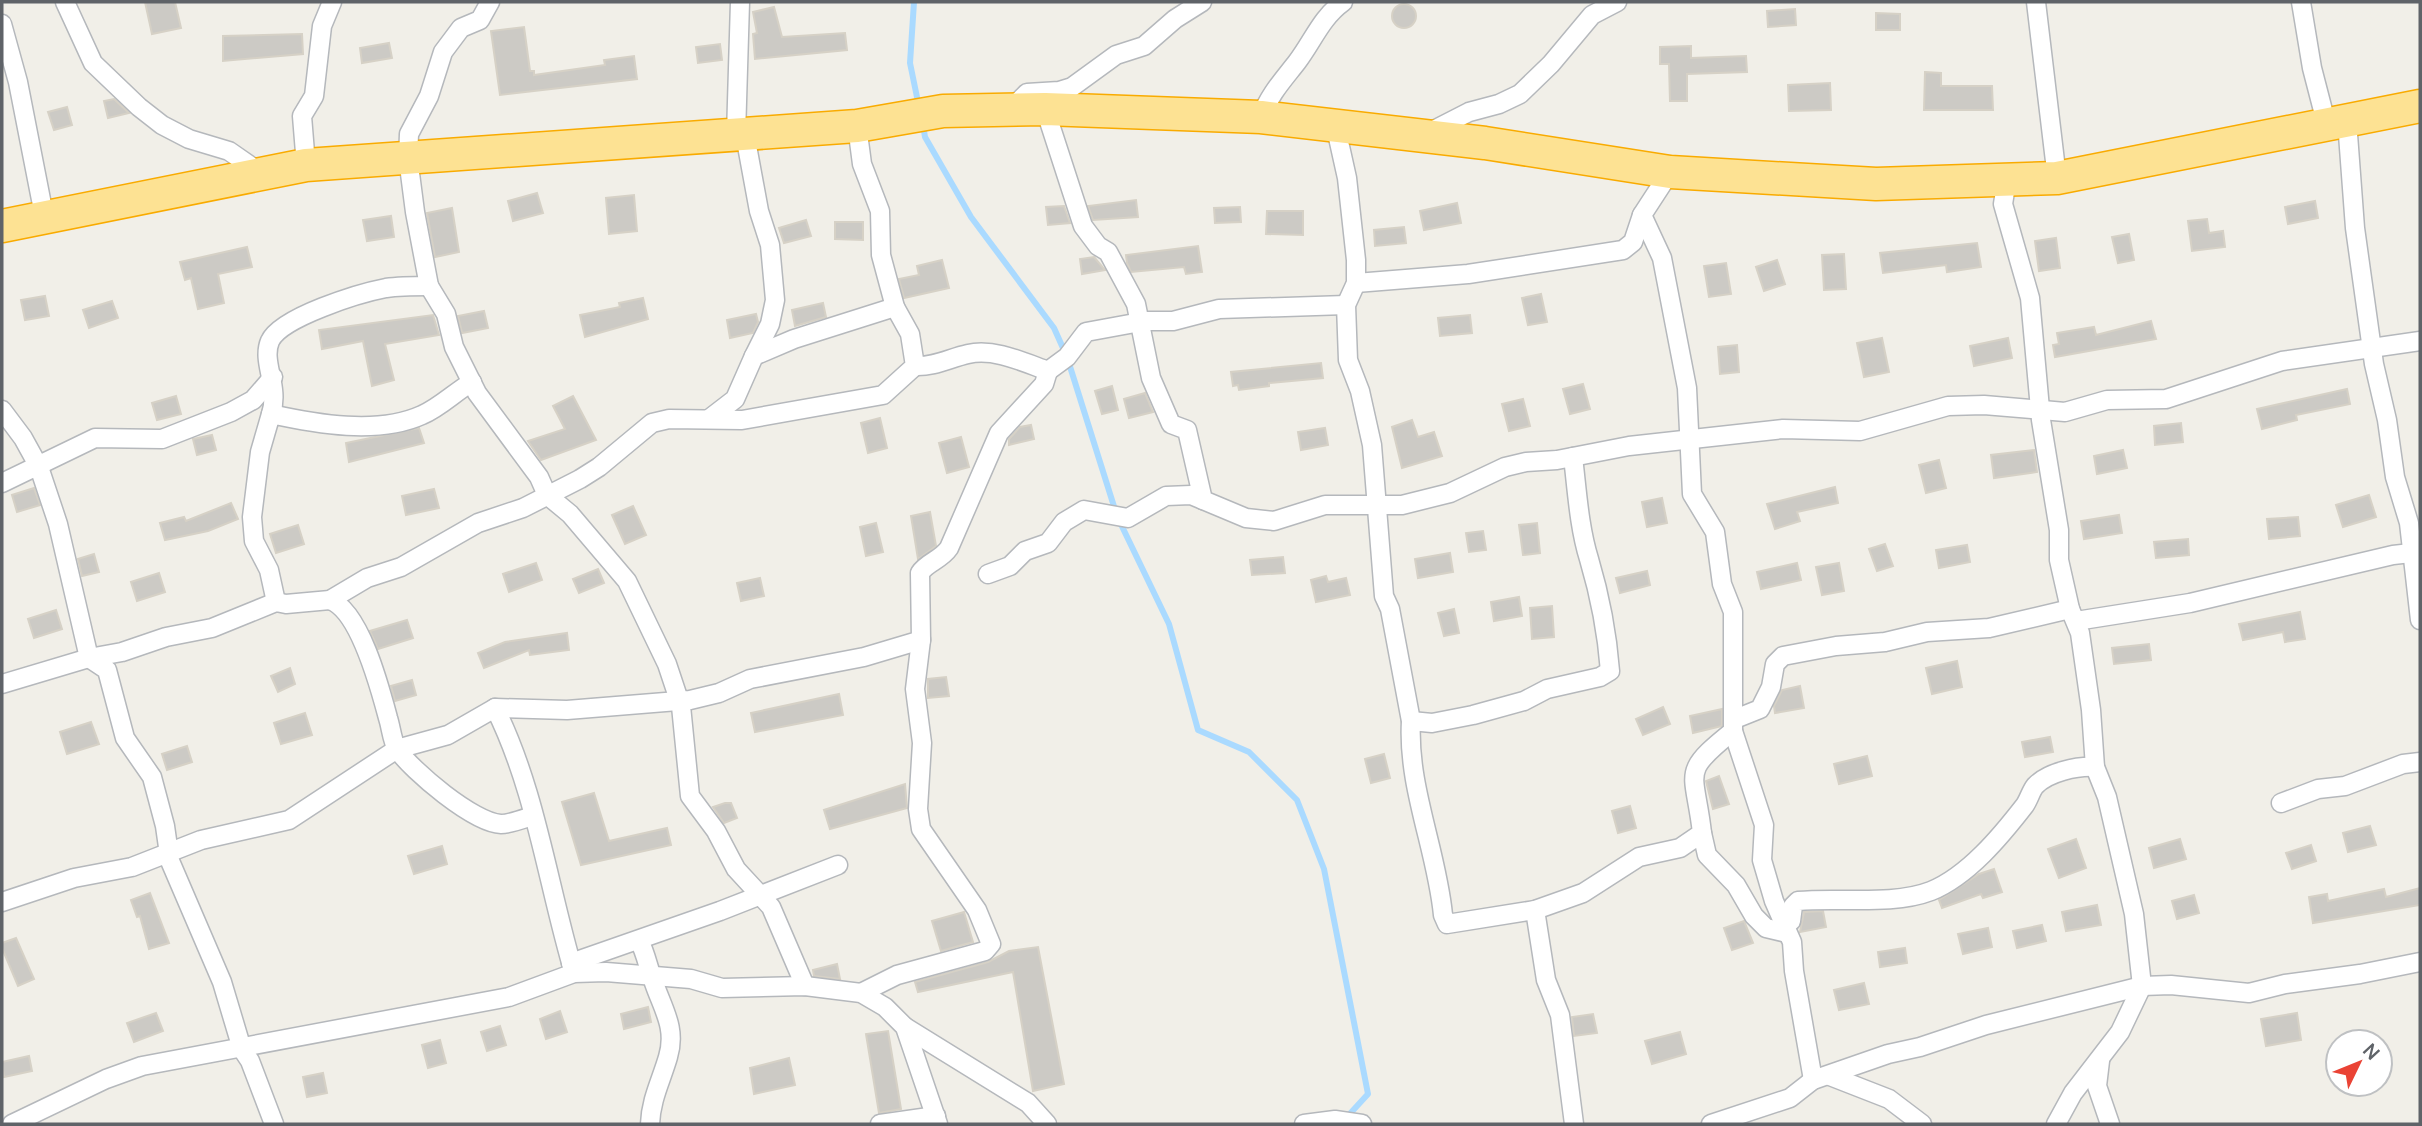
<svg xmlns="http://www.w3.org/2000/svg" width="2422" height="1126" viewBox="0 0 2422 1126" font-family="Manrope,sans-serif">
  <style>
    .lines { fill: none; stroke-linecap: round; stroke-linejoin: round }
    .stream { stroke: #aadaff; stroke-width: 6 }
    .building { fill: #cccac5; stroke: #d6d1c6; stroke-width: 2 }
    .street-casing { stroke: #b5b8bc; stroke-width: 21 }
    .highway-casing { stroke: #f9ab00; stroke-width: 35 }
    .street { stroke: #fff; stroke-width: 18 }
    .highway { stroke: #fde293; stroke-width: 32 }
  </style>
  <rect width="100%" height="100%" fill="#f1efe8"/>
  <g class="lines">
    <g class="stream">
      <polyline points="914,2 910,63 919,107"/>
      <polyline points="923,125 925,137 971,217 1054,328 1067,357 1117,516 1169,624 1198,730 1249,752 1297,800 1324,869 1368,1094 1346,1118"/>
    </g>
  </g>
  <g class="building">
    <polygon points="145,2 175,2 181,28 152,34"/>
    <circle cx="1404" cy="16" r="12"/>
    <polygon points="774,7 782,37 845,33 847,50 755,59 753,34 757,33 753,12"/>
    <polygon points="1795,9 1796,25 1768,27 1767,11"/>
    <polygon points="1876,13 1900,14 1900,30 1876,30"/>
    <polygon points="524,27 530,71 534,71 534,75 605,65 604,60 634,56 637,79 500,95 491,31"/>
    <polygon points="302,34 303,54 223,61 223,36"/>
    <polygon points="389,43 392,58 362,63 360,48"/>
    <polygon points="720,44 722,60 698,63 696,47"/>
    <polygon points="1691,46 1691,58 1746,56 1747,72 1687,74 1687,101 1670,101 1669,64 1660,64 1660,47"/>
    <polygon points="1925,72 1941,73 1941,86 1992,86 1993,110 1924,110"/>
    <polygon points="1830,83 1831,110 1789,111 1788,85"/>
    <polygon points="114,99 129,113 108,118 104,101"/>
    <polygon points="67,107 72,125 54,130 48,112"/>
    <polygon points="537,193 543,213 513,221 508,201"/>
    <polygon points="634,195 637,231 609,234 606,198"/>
    <polygon points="1136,200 1138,217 1093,220 1088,206"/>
    <polygon points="2315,201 2318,218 2288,224 2285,207"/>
    <polygon points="1457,203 1461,223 1424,230 1420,211"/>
    <polygon points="1064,206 1070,223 1048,225 1046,207"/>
    <polygon points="1240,207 1241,222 1215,223 1214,208"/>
    <polygon points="452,208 459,252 435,257 427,213"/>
    <polygon points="1267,211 1303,211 1303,235 1266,234"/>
    <polygon points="391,216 394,237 367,241 363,220"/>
    <polygon points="2207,219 2209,233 2223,231 2225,247 2192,251 2188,221"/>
    <polygon points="806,220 811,236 784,243 779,228"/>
    <polygon points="835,222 863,222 863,240 835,239"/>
    <polygon points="1404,227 1406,243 1375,246 1374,230"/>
    <polygon points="2129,234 2134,260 2118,263 2112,237"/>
    <polygon points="2056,238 2060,268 2039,271 2035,241"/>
    <polygon points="1977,243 1981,267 1947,272 1946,265 1883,273 1880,253"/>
    <polygon points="1198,246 1202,272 1186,274 1184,267 1131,272 1127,263 1126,255"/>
    <polygon points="247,247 252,267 218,274 224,303 198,309 191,278 185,280 180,262"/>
    <polygon points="1844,254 1846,289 1824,290 1822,255"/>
    <polygon points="1094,257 1105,270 1082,274 1080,259"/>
    <polygon points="942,260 949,288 904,298 899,279 919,275 917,266"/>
    <polygon points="1777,260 1785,284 1764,291 1756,267"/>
    <polygon points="1726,263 1731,294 1709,297 1704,266"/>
    <polygon points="1541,294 1547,322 1528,325 1522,298"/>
    <polygon points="45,296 49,316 25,320 21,300"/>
    <polygon points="643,298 648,319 585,337 580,315 620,307 619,303"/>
    <polygon points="112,301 118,318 89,328 83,310"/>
    <polygon points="823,303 826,317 795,326 792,310"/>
    <polygon points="484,311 488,328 462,333 458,316"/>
    <polygon points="756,314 758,322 753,333 730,338 727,320"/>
    <polygon points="433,315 439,335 385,344 394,380 372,386 363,341 322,349 319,330"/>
    <polygon points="1470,315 1472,333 1440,336 1438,318"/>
    <polygon points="2151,321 2156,339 2055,357 2053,345 2059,344 2057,333 2094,327 2096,335"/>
    <polygon points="1882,338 1889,372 1864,377 1857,343"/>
    <polygon points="2008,338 2012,358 1974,366 1970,346"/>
    <polygon points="1737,345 1739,372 1720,374 1718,347"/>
    <polygon points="1321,363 1323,378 1269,383 1269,386 1239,390 1238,385 1233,386 1231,372"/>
    <polygon points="1583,384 1590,409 1570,414 1563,389"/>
    <polygon points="1112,386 1118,410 1102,414 1095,391"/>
    <polygon points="2347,389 2350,404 2296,415 2297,420 2262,429 2257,409"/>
    <polygon points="1145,393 1153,412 1129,418 1124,399"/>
    <polygon points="176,396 181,414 157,420 152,403"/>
    <polygon points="573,396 596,440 541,460 528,441 565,429 553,406"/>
    <polygon points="1523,399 1530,426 1509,431 1502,404"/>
    <polygon points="880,418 887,448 868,453 861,423"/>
    <polygon points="1412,420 1418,437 1434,432 1442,456 1402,468 1392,427"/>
    <polygon points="2181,423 2183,442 2155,445 2154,426"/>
    <polygon points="1031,425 1034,439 1009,445 1009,439 1020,427"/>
    <polygon points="419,428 424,443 349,462 346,443"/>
    <polygon points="1325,428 1328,445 1301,450 1298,432"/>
    <polygon points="212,435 216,450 197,455 193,439"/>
    <polygon points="961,437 969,467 947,473 939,443"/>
    <polygon points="2034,450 2037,472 1994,478 1991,455"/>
    <polygon points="2123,450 2127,468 2097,474 2094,456"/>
    <polygon points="1939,460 1946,488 1926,493 1919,465"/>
    <polygon points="1835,487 1838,503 1797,512 1800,521 1775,529 1767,504"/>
    <polygon points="34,488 40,505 17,512 12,495"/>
    <polygon points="434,489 439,508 406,515 402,496"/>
    <polygon points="2369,495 2376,517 2343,527 2336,505"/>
    <polygon points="1662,498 1667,523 1647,527 1642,502"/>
    <polygon points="231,503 238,519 208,531 165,540 160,523 184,517 186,521"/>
    <polygon points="633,506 646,535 625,544 612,515"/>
    <polygon points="930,512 936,546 918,559 911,516"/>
    <polygon points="2119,515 2122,533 2084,539 2081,521"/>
    <polygon points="2298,517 2300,536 2269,539 2267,519"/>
    <polygon points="876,523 883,552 866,556 860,527"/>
    <polygon points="1537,523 1540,553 1523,555 1519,525"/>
    <polygon points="298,525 304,544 276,553 270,534"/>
    <polygon points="1483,531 1486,550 1469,552 1466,533"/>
    <polygon points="2188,539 2189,555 2156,558 2154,542"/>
    <polygon points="1885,544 1893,566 1877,571 1869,549"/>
    <polygon points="1967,545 1970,562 1939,568 1936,550"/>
    <polygon points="1450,553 1453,572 1418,578 1415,559"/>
    <polygon points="94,554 99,572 82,576 78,559"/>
    <polygon points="1283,557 1285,573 1252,575 1250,560"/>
    <polygon points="536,563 542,580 509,592 503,574"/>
    <polygon points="1797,563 1801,580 1761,589 1757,572"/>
    <polygon points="1839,563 1844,591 1822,595 1816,567"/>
    <polygon points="598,569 604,583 579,593 573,579"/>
    <polygon points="1647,571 1650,585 1620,593 1616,578"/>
    <polygon points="159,573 165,592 137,601 131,582"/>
    <polygon points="1326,576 1328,582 1346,578 1350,595 1316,602 1311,580"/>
    <polygon points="760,578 764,596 741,601 737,583"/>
    <polygon points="1519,597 1522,616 1494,621 1491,602"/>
    <polygon points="1552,606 1554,637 1532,639 1530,608"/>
    <polygon points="1454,609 1459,633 1444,636 1438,613"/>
    <polygon points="56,610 62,629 34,638 28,619"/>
    <polygon points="2300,612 2305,639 2285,642 2283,632 2243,640 2239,624"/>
    <polygon points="407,620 413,638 378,649 370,631"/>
    <polygon points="567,633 569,650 530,655 529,650 484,668 478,653 505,642"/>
    <polygon points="2149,644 2151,660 2114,664 2112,648"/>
    <polygon points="1957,661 1962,687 1932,694 1926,668"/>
    <polygon points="290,668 295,684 278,692 271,676"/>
    <polygon points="946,677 949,696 928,698 928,679"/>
    <polygon points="412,680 416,695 395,701 391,686"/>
    <polygon points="1800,686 1804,708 1775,713 1774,706 1782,690"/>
    <polygon points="839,694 843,715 755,732 751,713"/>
    <polygon points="1663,707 1670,724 1643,735 1636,719"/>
    <polygon points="1722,709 1722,726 1693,733 1690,716"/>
    <polygon points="305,713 312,735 281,744 274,723"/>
    <polygon points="91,722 99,744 67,754 60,732"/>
    <polygon points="2050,737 2053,752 2025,757 2022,742"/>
    <polygon points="187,746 192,762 167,770 162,754"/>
    <polygon points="1384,754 1390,778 1371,783 1365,759"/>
    <polygon points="1867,756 1872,776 1839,784 1834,764"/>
    <polygon points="1719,776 1729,804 1713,809 1706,781"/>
    <polygon points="905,784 907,808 830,829 824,810"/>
    <polygon points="594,793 609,841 667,828 671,845 581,865 562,802"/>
    <polygon points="725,803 731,803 737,818 724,823 713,807"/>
    <polygon points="1630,806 1636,828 1618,833 1612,811"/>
    <polygon points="2370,826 2376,845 2348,852 2343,833"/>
    <polygon points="2076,839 2086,868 2059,878 2048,849"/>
    <polygon points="2180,839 2186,859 2154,868 2149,848"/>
    <polygon points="2311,845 2316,861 2292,869 2286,853"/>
    <polygon points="442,846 447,864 414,874 408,856"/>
    <polygon points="1994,869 2002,892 1983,898 1981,894 1942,908 1939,900 1979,874"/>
    <polygon points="2420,888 2420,905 2313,923 2309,897 2327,894 2328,901 2384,889 2386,897"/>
    <polygon points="150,893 169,943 149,949 140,916 137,917 131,900"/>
    <polygon points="2194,895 2199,913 2177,919 2172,901"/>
    <polygon points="2097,905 2101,925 2066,931 2062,912"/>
    <polygon points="1823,911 1826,927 1800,932 1804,912"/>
    <polygon points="964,912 973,942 941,951 932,921"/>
    <polygon points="1744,921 1753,943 1732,950 1724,928"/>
    <polygon points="2042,925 2046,941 2017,948 2013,931"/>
    <polygon points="1988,928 1992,947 1963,954 1958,934"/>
    <polygon points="16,938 34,979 18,986 2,948 2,943"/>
    <polygon points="1038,947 1064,1084 1033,1091 1013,972 918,992 915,982 988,962 1009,951"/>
    <polygon points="1905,948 1907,963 1880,967 1878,952"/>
    <polygon points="837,964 840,979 814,976 813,970"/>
    <polygon points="1864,983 1869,1004 1839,1010 1834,990"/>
    <polygon points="648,1007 651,1022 624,1029 621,1014"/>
    <polygon points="560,1011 567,1032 546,1039 540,1019"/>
    <polygon points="156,1013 163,1031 134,1042 127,1023"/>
    <polygon points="2297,1013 2301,1040 2266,1046 2261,1019"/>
    <polygon points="1593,1014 1597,1033 1574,1036 1572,1017"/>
    <polygon points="500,1026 506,1045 487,1051 481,1032"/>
    <polygon points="888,1031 901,1109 879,1113 866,1034"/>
    <polygon points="1680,1032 1686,1054 1652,1064 1645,1041"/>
    <polygon points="440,1040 446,1063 428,1068 422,1045"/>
    <polygon points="29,1056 32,1071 4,1077 2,1062"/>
    <polygon points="789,1058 795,1085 754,1094 750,1068"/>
    <polygon points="323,1073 327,1093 307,1097 303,1077"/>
  </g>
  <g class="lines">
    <g class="street-casing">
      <g id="street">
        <polyline points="65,2 93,63 139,107 162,125 189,139 229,151 262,174"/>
        <polyline points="2036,2 2057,178"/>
        <polyline points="2301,2 2312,68 2327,126"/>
        <polyline points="2,24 18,82 44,215"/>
        <polyline points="1045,109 1083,226 1098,246 1108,252 1136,304 1151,378 1171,424 1187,430 1203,500 1246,518 1274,521 1325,505 1402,505 1450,493 1505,467 1526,462 1557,460 1629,446 1783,429 1860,431 1948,406 1984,405 2065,412 2107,400 2166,399 2282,361 2420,341"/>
        <polyline points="1009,111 1027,93 1059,91 1072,87 1116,55 1144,46 1175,19 1202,2"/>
        <path d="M1261,117C1269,95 1283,80 1297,62C1313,41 1321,18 1343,2"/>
        <polyline points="2347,121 2355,228 2374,364 2387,420 2395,477 2409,523 2420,620"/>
        <path d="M1335,124L1347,178L1356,260V283L1346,305L1348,360L1360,391L1372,445L1384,596L1390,609L1411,721C1407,786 1437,851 1443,915L1447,924L1535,910L1583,893L1639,857L1680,848L1702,833C1695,770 1679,774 1733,731V612L1722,584L1715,532L1692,494L1687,388L1662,258L1642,215L1670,172"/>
        <polyline points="1426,134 1469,112 1499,104 1520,94 1551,64 1592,15 1617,2"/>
        <polyline points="736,135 740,2"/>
        <polyline points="745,135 759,211 770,245 775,300 770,324 754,356"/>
        <polyline points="306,165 302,116 314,96 322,26 332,2"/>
        <polyline points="2007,179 2003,204 2030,298 2041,420 2059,530 2059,560 2070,609 2080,633 2091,710 2095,767 2107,797 2134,914 2142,986 2120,1032 2073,1093 2056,1124"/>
        <polyline points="1356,283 1468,274 1623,250 1633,242 1642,215"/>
        <polyline points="429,286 446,314 454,347 477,393 539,477 547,495 570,514 627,581 667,664 681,706 690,796 716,831 736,869 771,907 805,986"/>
        <path d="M915,366C934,367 950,358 968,354C994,348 1023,362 1048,371L1067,357L1086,332L1146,321H1173L1219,309L1346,305"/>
        <polyline points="2,410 23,438 39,467 58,524 89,658 107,670 125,738 152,777 165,826 170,861 222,982 242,1049 250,1061 274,1124"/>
        <path d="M271,414C280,386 261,362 270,341C281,317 360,293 386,288C400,286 414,286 429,286L415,212L408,158L409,134L429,96L443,52L461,28L480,20L490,2"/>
        <polyline points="709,419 735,399 754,356 794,339 895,307"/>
        <polyline points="2,483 95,438 162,439 231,412 253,400 273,377"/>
        <polyline points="988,574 1010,566 1025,551 1048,543 1064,522 1084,510 1128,518 1166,496 1191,495 1203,500"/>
        <path d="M330,600C360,611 380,688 388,718C391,727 392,741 397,749C412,771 474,823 501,824C510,824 523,819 532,816"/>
        <path d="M276,602L269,570L254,541L252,517L260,452L271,414C316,424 378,435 422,415C439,408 455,392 472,382"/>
        <polyline points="2076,621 2190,603 2393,555 2411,553 2420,555"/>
        <polyline points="2,684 89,658 122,652 166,637 212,628 276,602 286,604 330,600 367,578 401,567 478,523 523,508 580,479 599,467 652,423 669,419 742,420 883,395 915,366 910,334 895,307 881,255 880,211 862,164 857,126"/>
        <path d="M495,708C536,790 548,886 574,973"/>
        <polyline points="1735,719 1760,709 1771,687 1775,664 1783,656 1836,646 1885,642 1927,632 1989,628 2070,609"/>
        <path d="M1411,721L1432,723L1473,715L1524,701L1547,689L1600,677L1610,671C1607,632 1600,596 1589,559C1579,527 1577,490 1573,457"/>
        <polyline points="1733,731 1764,825 1762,860 1774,901 1792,942 1794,971 1813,1080"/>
        <polyline points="2281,803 2318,789 2345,786 2403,764 2420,762"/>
        <polyline points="1702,833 1707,855 1736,885 1754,916 1766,928 1787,933"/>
        <path d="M2,902L74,878L132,867L201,840L289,820L397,749L448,735L495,708L567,710L690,700L719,693L750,679L864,657L921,640L920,573C927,562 941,560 949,548L999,433L1044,384L1048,371"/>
        <polyline points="1535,910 1546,980 1560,1015 1574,1124"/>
        <path d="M1784,926L1791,921L1793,906L1798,901C1840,897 1892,906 1931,891C1968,876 2001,836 2025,805C2029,799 2031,791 2035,786C2048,772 2077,766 2095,767"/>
        <path d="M639,940C646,954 648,967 653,980C662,1008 677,1027 668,1057C661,1081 651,1099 650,1124"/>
        <polyline points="571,963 720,911 838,865"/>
        <polyline points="861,993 897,975 985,951 991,944 977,910 921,829 918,809 922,743 915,689 921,640"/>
        <polyline points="905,1027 1028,1103 1047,1124"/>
        <polyline points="2100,1061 2097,1086 2110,1124"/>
        <polyline points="1830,1076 1889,1099 1922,1124"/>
        <polyline points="12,1124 106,1079 142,1066 509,997 574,973 606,972 691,979 722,988 805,986 861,993 885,1007 905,1027 938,1124"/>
        <polyline points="880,1124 936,1116"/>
        <polyline points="1304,1124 1335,1120 1362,1124"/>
        <polyline points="1711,1124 1790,1098 1813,1080 1888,1054 1920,1047 1986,1025 2142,986 2171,985 2249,993 2285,984 2360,974 2420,962"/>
      </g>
    </g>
    <g class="highway-casing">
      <polyline id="highway" points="2,226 306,165 857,126 943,111 1045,109 1261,117 1485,143 1670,172 1876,184 2057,178 2420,106"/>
    </g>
    <use href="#street" class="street"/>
    <use href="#highway" class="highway"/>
  </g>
  <rect width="2422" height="1126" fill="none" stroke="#5f6368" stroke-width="7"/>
  <g transform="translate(2359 1063) rotate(47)"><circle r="33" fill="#ffffff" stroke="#bfc1c3" stroke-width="2"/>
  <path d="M0-5L12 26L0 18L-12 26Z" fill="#ea4335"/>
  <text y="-10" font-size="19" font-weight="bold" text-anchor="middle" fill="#5f6368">N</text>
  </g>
</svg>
